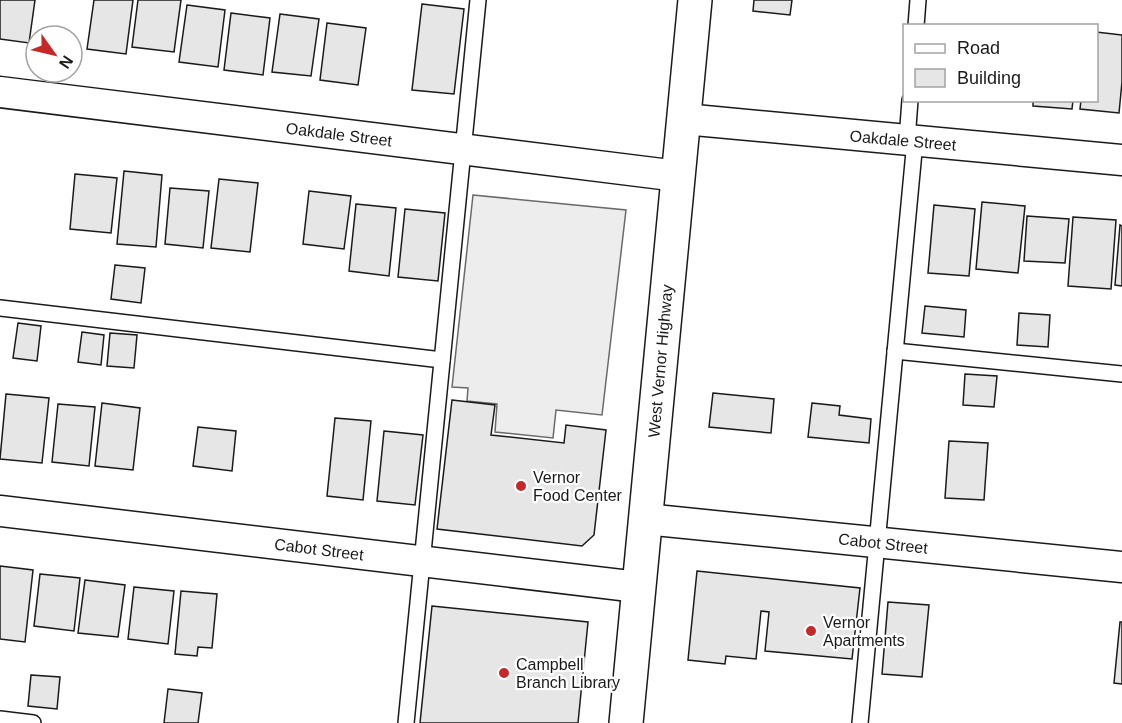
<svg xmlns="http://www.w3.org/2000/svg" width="1122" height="723" viewBox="0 0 1122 723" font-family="Helvetica,sans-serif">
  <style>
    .parking { fill: #ededed; stroke: #6a6a6a; stroke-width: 1.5 }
    .building { fill: #e6e6e6; stroke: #1a1a1a; stroke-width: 1.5 }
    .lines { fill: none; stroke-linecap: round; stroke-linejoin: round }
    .service-casing { stroke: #1a1a1a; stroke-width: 18 }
    .minor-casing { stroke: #1a1a1a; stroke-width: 33 }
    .tertiary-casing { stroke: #1a1a1a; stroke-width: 36 }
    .service { stroke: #fff; stroke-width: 15 }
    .minor { stroke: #fff; stroke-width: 30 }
    .tertiary { stroke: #fff; stroke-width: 33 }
    .poi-dot { fill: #c62828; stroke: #fff; stroke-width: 2 }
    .labels { text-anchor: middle; stroke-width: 4.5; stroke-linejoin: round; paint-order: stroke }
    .street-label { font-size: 16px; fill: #1a1a1a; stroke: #fff }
    .poi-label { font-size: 16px; fill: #1a1a1a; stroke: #fff; text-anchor: start }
  </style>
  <rect width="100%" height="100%" fill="#fff"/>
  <polygon class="parking" points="473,195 626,210 602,415 556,410 553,438 495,432 497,404 467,401 468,388 452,387"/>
  <g class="building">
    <polygon points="0,0 35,0 29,43 0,39"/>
    <polygon points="94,0 133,0 126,54 87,49"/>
    <polygon points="138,0 181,0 174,52 132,47"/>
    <polygon points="754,0 792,0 790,15 753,11"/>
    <polygon points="422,4 464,9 454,94 412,90"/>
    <polygon points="187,5 225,10 218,67 179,62"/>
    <polygon points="231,13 270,18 263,75 224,70"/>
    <polygon points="280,14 319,19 311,76 272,72"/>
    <polygon points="327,23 366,28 358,85 320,80"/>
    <polygon points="1096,32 1122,35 1122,82 1119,113 1080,109 1081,100 1096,100"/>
    <polygon points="1033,100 1073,100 1072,109 1033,106"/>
    <polygon points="124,171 162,175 156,247 117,244"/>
    <polygon points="75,174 117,178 111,233 70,229"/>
    <polygon points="219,179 258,183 250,252 211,248"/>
    <polygon points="170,188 209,191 203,248 165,244"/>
    <polygon points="309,191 351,196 344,249 303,244"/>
    <polygon points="982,202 1025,206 1018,273 976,269"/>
    <polygon points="356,204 396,208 389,276 349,271"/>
    <polygon points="934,205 975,209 969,276 928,273"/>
    <polygon points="405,209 445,213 438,281 398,277"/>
    <polygon points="1027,216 1069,219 1065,263 1024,261"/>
    <polygon points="1073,217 1116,220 1111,289 1068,286"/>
    <polygon points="1120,225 1122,226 1122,286 1115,285"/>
    <polygon points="115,265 145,268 141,303 111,299"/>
    <polygon points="925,306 966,310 964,337 922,333"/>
    <polygon points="1019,313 1050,315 1048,347 1017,345"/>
    <polygon points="18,323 41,326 37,361 13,358"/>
    <polygon points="82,332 104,335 101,365 78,362"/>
    <polygon points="110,333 137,335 134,368 107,366"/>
    <polygon points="965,374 997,376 994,407 963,405"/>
    <polygon points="713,393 774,399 771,433 709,427"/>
    <polygon points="6,394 49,398 42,463 0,459"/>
    <polygon points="452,400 495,405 491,435 564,443 566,425 606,430 594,535 582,546 437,529"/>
    <polygon points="102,403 140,408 133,470 95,466"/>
    <polygon points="812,403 840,406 839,415 871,419 869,443 808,437"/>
    <polygon points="58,404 95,407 89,466 52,462"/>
    <polygon points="335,418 371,421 363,500 327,496"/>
    <polygon points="198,427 236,431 232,471 193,466"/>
    <polygon points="384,431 423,435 415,505 377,501"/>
    <polygon points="949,441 988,443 984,500 945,498"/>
    <polygon points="0,566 33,570 25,642 0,639"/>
    <polygon points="697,571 860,588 852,659 765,651 769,612 761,611 756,659 726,656 725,664 688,660"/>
    <polygon points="40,574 80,578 74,631 34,626"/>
    <polygon points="85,580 125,585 118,637 78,633"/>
    <polygon points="134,587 174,591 168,644 128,639"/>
    <polygon points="181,591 217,594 212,648 198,647 197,656 175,654"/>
    <polygon points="888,602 929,605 922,677 882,674"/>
    <polygon points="432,606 588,622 578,723 420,723"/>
    <polygon points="1120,622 1122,622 1122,684 1114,683"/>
    <polygon points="31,675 60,677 57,709 28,706"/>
    <polygon points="168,689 202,693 198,723 164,723"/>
  </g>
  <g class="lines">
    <g class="service-casing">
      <g id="service">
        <polyline points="916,26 918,0"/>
        <polyline points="907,140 910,100"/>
        <polyline points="0,308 442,360"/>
        <polyline points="895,351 1122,374"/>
        <polyline points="0,719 33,723"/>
        <polyline points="406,723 478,0"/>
        <polyline points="860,723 915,141"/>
      </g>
    </g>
    <g class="minor-casing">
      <g id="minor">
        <polyline points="0,92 678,176"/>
        <polyline points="684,119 1122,160"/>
        <polyline points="0,511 638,587"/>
        <polyline points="645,519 1122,567"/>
      </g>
    </g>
    <g class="tertiary-casing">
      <polyline id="tertiary" points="626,723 695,0"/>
    </g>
    <use href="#service" class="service"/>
    <use href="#minor" class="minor"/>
    <use href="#tertiary" class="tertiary"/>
  </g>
  <g class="poi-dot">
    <circle cx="521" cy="486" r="6"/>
    <circle cx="811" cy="631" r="6"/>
    <circle cx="504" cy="673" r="6"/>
  </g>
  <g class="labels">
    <g class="street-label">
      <text transform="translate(339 134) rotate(7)" y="6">Oakdale Street</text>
      <text transform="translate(903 140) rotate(5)" y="6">Oakdale Street</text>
      <text transform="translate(660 361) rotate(-85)" y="6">West Vernor Highway</text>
      <text transform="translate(883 543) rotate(6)" y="6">Cabot Street</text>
      <text transform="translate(319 549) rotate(7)" y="6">Cabot Street</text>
    </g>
    <g class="poi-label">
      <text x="533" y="483">Vernor<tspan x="533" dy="18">Food Center</tspan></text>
      <text x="823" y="628">Vernor<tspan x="823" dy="18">Apartments</tspan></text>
      <text x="516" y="670">Campbell<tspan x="516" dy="18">Branch Library</tspan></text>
    </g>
  </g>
  <rect x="903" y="24" width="195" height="78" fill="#ffffff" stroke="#a3a3a3" stroke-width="1.5"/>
  <rect x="915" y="44" width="30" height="9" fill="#ffffff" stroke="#a3a3a3" stroke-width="1.5"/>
  <text x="957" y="54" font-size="18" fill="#1a1a1a">Road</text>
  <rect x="915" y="69" width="30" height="18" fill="#e6e6e6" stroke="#a3a3a3" stroke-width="1.5"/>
  <text x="957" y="84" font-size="18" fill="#1a1a1a">Building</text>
  <g transform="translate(54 54) rotate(124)"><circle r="28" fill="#ffffff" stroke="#a3a3a3" stroke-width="1.5"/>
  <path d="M0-4.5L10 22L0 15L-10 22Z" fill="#c62828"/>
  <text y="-9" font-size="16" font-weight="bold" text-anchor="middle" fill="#1a1a1a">N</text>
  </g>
</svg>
